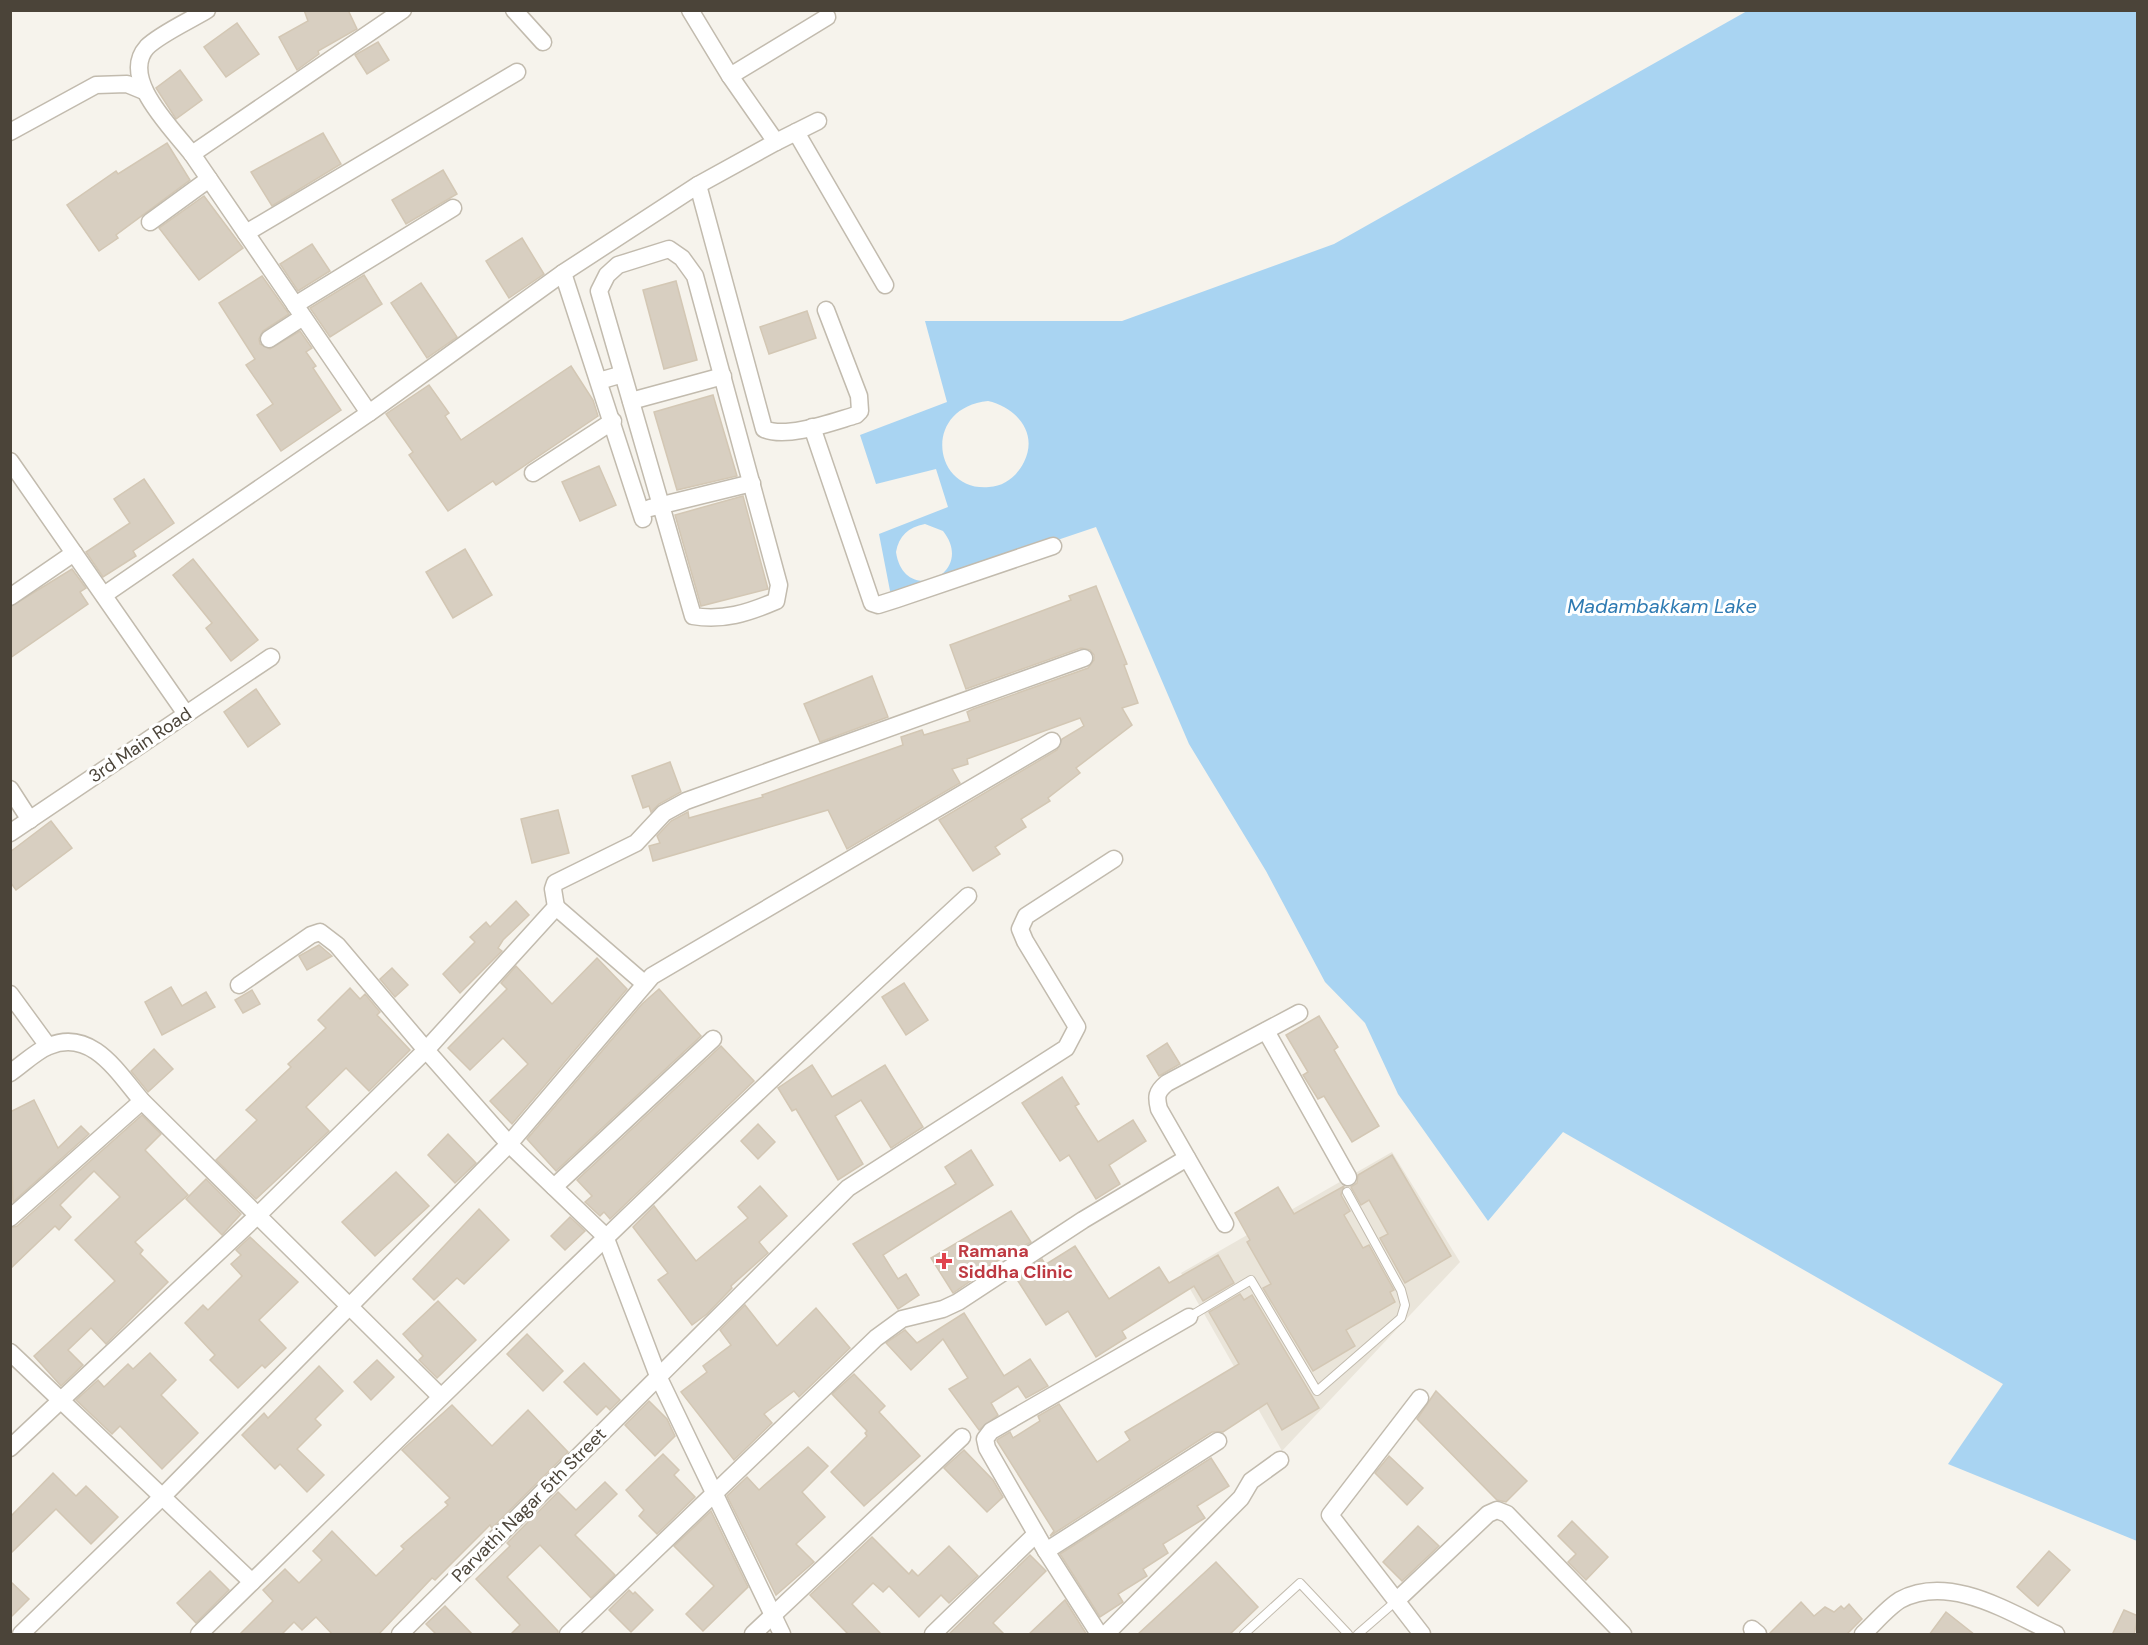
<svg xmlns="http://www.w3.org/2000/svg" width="2148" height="1645" viewBox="0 0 2148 1645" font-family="'DM Sans',sans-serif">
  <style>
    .residential { fill: #eae5da }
    .water { fill: #a9d4f2; fill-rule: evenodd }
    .building { fill: #d8cfc1; stroke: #d3c7b4; stroke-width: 1.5 }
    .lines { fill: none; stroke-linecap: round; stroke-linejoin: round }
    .lane-casing { stroke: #c2bbae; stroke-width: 10 }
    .street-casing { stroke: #c2bbae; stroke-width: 19 }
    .lane { stroke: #fff; stroke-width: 8 }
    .street { stroke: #fff; stroke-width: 16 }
    .health-dot { fill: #e0444e; stroke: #fff; stroke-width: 2 }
    .labels { text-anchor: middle; stroke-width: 6; stroke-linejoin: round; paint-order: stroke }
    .street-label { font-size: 18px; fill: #4b4439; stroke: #fff }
    .health-label { font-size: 18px; font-weight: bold; fill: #be3a42; stroke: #fff; text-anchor: start }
    .water-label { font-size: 20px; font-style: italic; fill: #2e7ab2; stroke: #fff }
  </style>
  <rect width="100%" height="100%" fill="#f6f3ec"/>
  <polygon class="residential" points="1392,1152 1460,1262 1282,1451 1181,1273"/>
  <path class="water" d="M1747,11H2137V1541L1948,1464L2003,1384L1563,1132L1488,1221L1398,1094L1365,1023L1325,982L1266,871L1189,744L1096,527L891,596L879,534L948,507L936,469L876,484L860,435L947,402L925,321H1122L1334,244ZM988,401C1015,407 1039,432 1024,462C1017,476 1005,486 989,487C933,492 921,408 988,401ZM925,524L943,531C977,574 904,607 896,552C899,536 908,527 925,524Z"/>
  <g class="building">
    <polygon points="304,10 348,10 357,29 318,51 319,54 297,70 279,37 308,21"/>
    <polygon points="237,23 259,54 226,77 204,47"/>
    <polygon points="378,42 389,60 367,74 355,55"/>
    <polygon points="180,70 202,100 176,119 156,88"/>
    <polygon points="323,133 341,164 272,206 251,172"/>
    <polygon points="167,143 190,180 116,235 118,238 99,251 67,205 116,171 118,174"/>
    <polygon points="443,170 457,194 406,224 392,200"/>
    <polygon points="204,196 243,248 199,280 159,228"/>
    <polygon points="522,238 544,274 509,298 486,261"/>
    <polygon points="312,244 330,271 298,291 280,264"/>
    <polygon points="364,275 382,304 330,337 310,308"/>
    <polygon points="262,276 289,314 263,331 259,339 260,344 270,349 300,331 312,348 306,352 316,366 313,368 341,410 281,451 257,415 273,404 246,365 255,359 219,303"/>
    <polygon points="676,281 697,360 664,369 643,290"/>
    <polygon points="421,283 457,337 427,358 391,303"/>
    <polygon points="807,311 816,338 769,354 760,327"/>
    <polygon points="571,366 593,400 598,416 496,485 493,481 448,511 409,455 413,452 386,414 429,385 449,413 445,416 461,440"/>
    <polygon points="713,395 737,476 677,490 654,412"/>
    <polygon points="599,466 616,505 580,521 562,482"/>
    <polygon points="144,479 174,523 133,551 136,556 103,577 86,552 130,523 114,499"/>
    <polygon points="743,496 768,589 701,606 675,515"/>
    <polygon points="465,549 492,595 453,618 426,572"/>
    <polygon points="193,559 258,640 231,661 206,628 212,623 173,575"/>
    <polygon points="72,569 86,588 80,592 88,604 10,658 10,607"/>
    <polygon points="1096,586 1127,664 1124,665 1138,703 1122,708 1132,725 1076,768 1080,773 1048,798 1050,801 1021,819 1026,827 995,847 1000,854 973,871 939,820 1057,750 1062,739 1084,726 1080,718 967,759 968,764 952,769 960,783 847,849 828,810 653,861 649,846 660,843 657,836 671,821 688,812 689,818 763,797 762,795 903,745 901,737 922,730 924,735 970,721 967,712 973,709 1088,668 1094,660 1094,655 1090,650 1081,648 966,689 950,645 1071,600 1069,596"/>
    <polygon points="872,676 888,717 820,742 804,704"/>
    <polygon points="256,689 280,724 248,747 224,712"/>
    <polygon points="670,762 681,792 659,804 651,812 649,806 643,808 632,776"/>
    <polygon points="558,810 569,853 532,863 521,819"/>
    <polygon points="51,821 72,848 16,890 10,882 10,852"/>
    <polygon points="516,901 529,915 503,940 498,948 502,951 460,993 443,974 475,942 470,937 486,922 490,927"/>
    <polygon points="319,945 332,956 307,970 299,956"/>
    <polygon points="597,958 627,989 512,1124 490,1101 528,1064 503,1038 470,1070 448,1048 507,989 501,983 516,966 552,1004"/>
    <polygon points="392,968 408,985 395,997 380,979"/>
    <polygon points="904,983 928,1020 906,1035 882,997"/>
    <polygon points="171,987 182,1006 206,992 215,1007 162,1035 145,1002"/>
    <polygon points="350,988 360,999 365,994 380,1012 377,1015 410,1050 369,1091 346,1068 306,1107 329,1131 256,1199 216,1160 257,1120 246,1110 291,1067 288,1064 326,1028 318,1020"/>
    <polygon points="659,989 701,1036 556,1171 527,1139 642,1004"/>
    <polygon points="252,990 260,1004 243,1013 235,1000"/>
    <polygon points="1319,1016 1338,1047 1334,1050 1379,1126 1352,1142 1324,1096 1318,1099 1303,1075 1308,1072 1286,1035"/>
    <polygon points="1167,1043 1180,1064 1159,1076 1147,1056"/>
    <polygon points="721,1046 754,1081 610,1219 604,1212 600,1216 585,1202 592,1196 577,1180"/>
    <polygon points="154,1049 173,1069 148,1092 131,1071"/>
    <polygon points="812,1065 832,1097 885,1065 923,1127 891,1148 861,1100 835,1116 863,1164 838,1180 796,1109 792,1111 778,1088"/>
    <polygon points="1062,1077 1079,1104 1075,1106 1098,1142 1133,1120 1146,1141 1109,1165 1120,1184 1096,1199 1069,1155 1060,1161 1022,1103"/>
    <polygon points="34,1100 58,1148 81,1126 89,1134 13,1202 10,1112"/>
    <polygon points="142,1115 161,1134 145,1150 188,1195 135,1242 143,1250 140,1254 168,1282 106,1344 91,1328 68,1350 83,1365 61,1386 34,1356 115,1281 75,1240 120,1197 94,1171 60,1205 71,1217 59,1230 55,1226 10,1269 10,1228 17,1226"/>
    <polygon points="758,1124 775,1142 758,1159 741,1141"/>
    <polygon points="448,1134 476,1163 455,1183 428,1155"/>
    <polygon points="971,1150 993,1185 883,1255 898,1279 906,1274 919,1295 898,1309 853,1244 956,1184 945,1167"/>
    <polygon points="1392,1155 1451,1256 1405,1283 1380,1238 1388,1234 1369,1200 1361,1205 1351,1187 1357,1183 1358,1175"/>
    <polygon points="396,1172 429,1206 375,1256 342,1222"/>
    <polygon points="206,1179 241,1214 222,1235 186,1199"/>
    <polygon points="760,1186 787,1216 759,1242 768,1253 731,1286 732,1288 707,1314 692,1325 658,1280 668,1273 633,1227 654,1206 696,1261 748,1218 738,1207"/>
    <polygon points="1344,1186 1341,1195 1350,1211 1344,1215 1363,1248 1369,1245 1394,1290 1390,1292 1395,1302 1346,1330 1355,1346 1313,1371 1263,1288 1271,1284 1247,1242 1250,1240 1235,1213 1278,1187 1294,1214"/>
    <polygon points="479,1209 509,1240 464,1284 457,1278 434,1300 413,1279"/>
    <polygon points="1011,1211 1031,1242 976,1273 978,1276 953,1293 931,1258"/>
    <polygon points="570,1217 585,1231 565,1250 551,1236"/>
    <polygon points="250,1237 298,1282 259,1320 286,1348 265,1368 262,1365 238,1388 210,1360 215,1355 185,1323 203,1305 208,1310 242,1276 231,1264 241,1255 236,1250"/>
    <polygon points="1075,1246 1109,1299 1159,1267 1169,1283 1218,1255 1234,1283 1203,1301 1194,1286 1122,1331 1126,1338 1096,1357 1068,1311 1046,1325 1018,1281 1022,1279 1019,1274 1042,1259 1045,1264 1048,1263"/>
    <polygon points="1240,1294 1244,1300 1252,1295 1319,1408 1282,1430 1267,1403 1223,1432 1212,1432 1050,1536 1054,1531 997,1441 998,1439 1010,1432 1013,1438 1040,1421 1038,1416 1059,1404 1097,1462 1130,1440 1125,1432 1239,1364 1209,1312"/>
    <polygon points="438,1301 476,1340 437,1378 419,1360 423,1356 403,1334"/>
    <polygon points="745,1305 777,1346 816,1308 850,1348 799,1397 794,1391 764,1414 772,1423 734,1460 681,1392 707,1372 703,1366 731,1345 720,1330"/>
    <polygon points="964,1313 1004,1376 1030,1359 1048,1386 1026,1398 1018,1386 991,1403 998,1415 979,1430 949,1389 968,1378 943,1339 911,1370 886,1343 905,1330 917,1343"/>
    <polygon points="527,1334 563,1371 543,1391 507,1354"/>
    <polygon points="150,1353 176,1380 161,1395 198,1433 162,1469 120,1426 112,1434 76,1400 98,1380 104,1387 128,1364 133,1369"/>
    <polygon points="377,1360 394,1377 371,1400 354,1382"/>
    <polygon points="584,1363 620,1400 610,1410 606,1406 597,1415 564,1382"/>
    <polygon points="319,1366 343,1391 315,1419 321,1425 297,1449 324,1475 307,1492 280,1464 275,1469 242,1435 264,1413 268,1418"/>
    <polygon points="854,1374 885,1406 879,1412 920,1456 864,1506 831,1472 867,1436 865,1433 867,1431 832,1394"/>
    <polygon points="1436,1391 1527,1481 1506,1502 1497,1500 1417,1419"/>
    <polygon points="649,1401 667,1419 675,1436 655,1456 625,1425"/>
    <polygon points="452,1405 492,1446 528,1410 568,1452 492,1528 490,1525 435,1580 432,1578 378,1635 333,1635 316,1617 302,1630 294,1622 281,1635 239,1635 273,1601 263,1590 285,1569 299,1583 322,1560 313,1551 332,1531 376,1576 404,1549 401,1546 448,1505 445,1502 450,1498 402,1450"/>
    <polygon points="808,1447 828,1466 802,1492 825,1517 796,1544 814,1562 776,1595 727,1496 747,1477 759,1490"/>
    <polygon points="964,1450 993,1480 1003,1497 987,1512 944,1468"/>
    <polygon points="663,1454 679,1470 674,1475 695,1497 657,1534 639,1516 644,1510 626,1490"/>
    <polygon points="1389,1456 1423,1488 1407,1505 1375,1473"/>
    <polygon points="1211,1458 1229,1486 1197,1506 1205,1518 1163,1544 1168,1553 1143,1569 1147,1576 1118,1594 1123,1602 1100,1617 1060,1554"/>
    <polygon points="53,1473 76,1496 86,1486 118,1517 91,1544 56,1509 10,1554 10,1517"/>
    <polygon points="605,1482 617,1494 575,1535 615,1575 591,1598 540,1545 507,1577 558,1631 558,1635 510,1635 520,1625 476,1579 510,1546 507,1543 558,1492 576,1510"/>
    <polygon points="711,1511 748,1587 703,1631 686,1614 714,1586 674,1546"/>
    <polygon points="1572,1521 1608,1557 1586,1580 1568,1562 1576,1554 1558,1536"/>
    <polygon points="1418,1526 1439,1546 1402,1581 1383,1562"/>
    <polygon points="872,1537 909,1574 912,1570 918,1576 949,1546 978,1576 949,1603 941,1595 919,1617 889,1586 883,1592 873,1583 852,1604 882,1635 849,1635 810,1595"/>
    <polygon points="2049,1551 2070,1570 2038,1606 2017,1587"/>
    <polygon points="1030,1555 1046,1571 993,1623 1005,1635 948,1635"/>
    <polygon points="1216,1562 1258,1607 1229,1635 1137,1635"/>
    <polygon points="210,1571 229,1590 196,1623 177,1603"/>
    <polygon points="10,1581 29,1599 10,1618"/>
    <polygon points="629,1590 633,1594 635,1592 653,1610 631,1632 609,1610"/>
    <polygon points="1065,1600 1087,1635 1028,1635"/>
    <polygon points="1801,1602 1814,1616 1825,1607 1834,1612 1841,1606 1844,1609 1849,1604 1862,1619 1846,1635 1768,1635"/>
    <polygon points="445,1606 473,1635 437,1635 426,1624"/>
    <polygon points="2124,1610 2138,1616 2134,1635 2112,1635"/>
    <polygon points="1946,1612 1975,1635 1929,1635"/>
  </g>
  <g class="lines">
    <g class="lane-casing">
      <g id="lane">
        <polyline points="1189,1317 1251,1280 1317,1391 1401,1318 1405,1305 1401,1290 1347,1192"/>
        <polyline points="1244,1634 1300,1583 1348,1634"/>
        <polyline points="1358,1634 1396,1601"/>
      </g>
    </g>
    <g class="street-casing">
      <g id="street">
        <polyline points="514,10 543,42"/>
        <polyline points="690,10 730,76 776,142 698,185"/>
        <polyline points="730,76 827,17"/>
        <polyline points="10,132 96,85 127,84 144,91"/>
        <polyline points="796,132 818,121"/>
        <polyline points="776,142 796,132 885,285"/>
        <path d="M192,154C172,128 119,78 147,47C160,34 191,20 207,10"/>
        <polyline points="150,222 209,179"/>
        <polyline points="246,233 517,72"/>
        <polyline points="563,273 643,519"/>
        <polyline points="295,305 453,208"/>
        <polyline points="269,339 303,317"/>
        <path d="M599,381L623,374L599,291L607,275L618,265L669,249L682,258L695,276L779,585L776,601C748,613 723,621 693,616L623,374"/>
        <polyline points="631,401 723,376"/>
        <polyline points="369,413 192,154 403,10"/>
        <polyline points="812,427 872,603 878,605 897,599 1053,546"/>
        <polyline points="10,461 186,714"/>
        <polyline points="533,473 613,421"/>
        <polyline points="650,508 752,483"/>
        <path d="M104,595L369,413L563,273L698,185L764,429C787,439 832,422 856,415L860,411L859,396L826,310"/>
        <polyline points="10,597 74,553"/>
        <polyline points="10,789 30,820"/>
        <polyline points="10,833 271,657"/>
        <polyline points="556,907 645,984"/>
        <polyline points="10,994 48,1046"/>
        <polyline points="1266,1031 1348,1177"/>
        <path d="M10,1073C22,1065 36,1051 49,1046C92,1028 118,1073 142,1101L441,1397"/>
        <polyline points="554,1187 713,1039"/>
        <polyline points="10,1218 142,1101"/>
        <path d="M1225,1224L1159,1109C1156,1097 1156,1092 1167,1083L1299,1013"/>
        <polyline points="10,1352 252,1582"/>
        <polyline points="1420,1398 1330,1515 1422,1634"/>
        <polyline points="10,1448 257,1216 426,1050 337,945 320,932 311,935 239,985"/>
        <polyline points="1046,1551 1218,1441"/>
        <polyline points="1396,1601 1488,1514 1497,1510 1507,1514 1623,1634"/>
        <polyline points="1752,1629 1758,1634"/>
        <polyline points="21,1634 163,1496 509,1144 652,976 1052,741"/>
        <path d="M199,1634C452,1386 706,1137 968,896"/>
        <polyline points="400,1634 848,1188 1066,1048 1077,1027 1025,941 1020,929 1026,916 1114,859"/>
        <polyline points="568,1634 876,1338 902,1319 943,1309 958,1302 1083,1220 1187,1158"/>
        <polyline points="753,1634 962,1437"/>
        <polyline points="782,1634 658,1376 605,1236 509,1144 426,1050 556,907 553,889 555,883 636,843 664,813 686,801 1084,658"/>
        <polyline points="933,1634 1036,1534"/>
        <polyline points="1099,1634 1046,1551 987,1448 985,1439 991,1431 1189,1317"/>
        <polyline points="1106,1634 1241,1498 1251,1481 1280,1460"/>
        <path d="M1863,1634C1874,1624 1887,1608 1900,1600C1950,1573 2010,1613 2056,1634"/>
      </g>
    </g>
    <use href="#lane" class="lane"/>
    <use href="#street" class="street"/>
  </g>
  <path class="health-dot" d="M941 1252h6v6h6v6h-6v6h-6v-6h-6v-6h6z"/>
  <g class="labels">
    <g class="street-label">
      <text transform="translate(140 745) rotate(-34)" y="6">3rd Main Road</text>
      <text transform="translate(529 1505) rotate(-45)" y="6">Parvathi Nagar 5th Street</text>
    </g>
    <g class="health-label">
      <text x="958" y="1257">Ramana<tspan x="958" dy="21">Siddha Clinic</tspan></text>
    </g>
    <g class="water-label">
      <text x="1662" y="613">Madambakkam Lake</text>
    </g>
  </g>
  <rect width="2148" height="1645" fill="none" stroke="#4b4439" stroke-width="24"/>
</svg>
